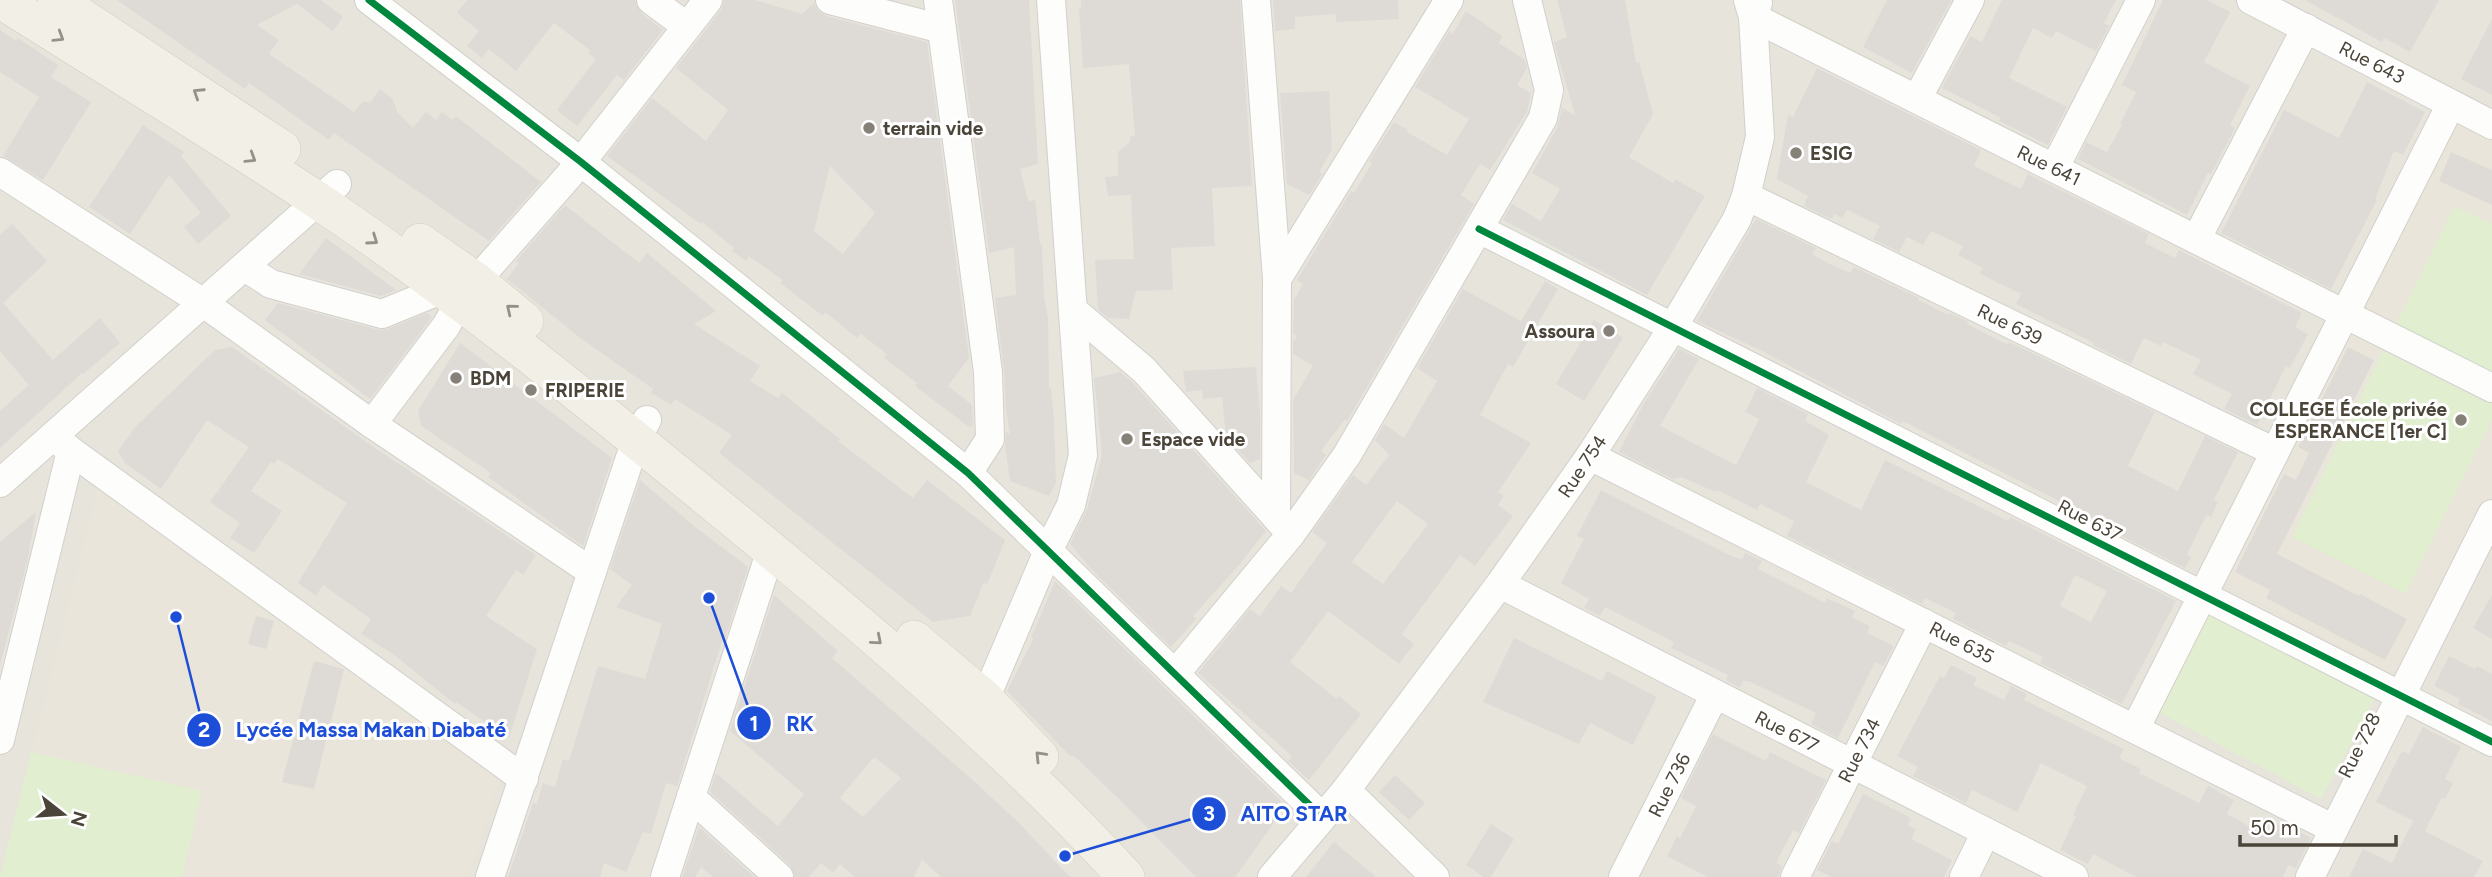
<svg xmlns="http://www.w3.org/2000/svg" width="2492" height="877" viewBox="0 0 2492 877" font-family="Figtree,sans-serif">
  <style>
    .residential { fill: #e7e4dc }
    .education { fill: #eae5da }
    .green { fill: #e1eecf }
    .building { fill: #dedbd6; fill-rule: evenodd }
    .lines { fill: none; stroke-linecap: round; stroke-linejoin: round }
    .minor-casing { stroke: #d2d0cb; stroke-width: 30 }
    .major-casing { stroke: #d6cebb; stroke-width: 38 }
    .minor { stroke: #fdfdfc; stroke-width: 28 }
    .major { stroke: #f2efe6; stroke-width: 37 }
    .cycleway-casing { stroke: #fff; stroke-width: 11 }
    .cycleway { stroke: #00873e; stroke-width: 7 }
    .oneway { stroke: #969187 }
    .poi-dot { fill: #868178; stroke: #fff; stroke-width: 2.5 }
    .labels { text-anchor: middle; stroke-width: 6; stroke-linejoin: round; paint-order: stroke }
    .street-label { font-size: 19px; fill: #4b4439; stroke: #fff }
    .poi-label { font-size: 19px; font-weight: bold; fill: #4b4439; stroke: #fff; text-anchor: start }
    .leader { fill: none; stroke: #1d4ed8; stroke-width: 2.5 }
    .callout-dot { fill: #1d4ed8; stroke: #fff; stroke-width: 2.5 }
    .mark-label { font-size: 21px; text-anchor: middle; font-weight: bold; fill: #fff }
    .callout-label { font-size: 21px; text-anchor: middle; font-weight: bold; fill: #1d4ed8; stroke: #fff; stroke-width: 6; stroke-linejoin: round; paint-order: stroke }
  </style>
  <rect width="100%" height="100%" fill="#f4f2ee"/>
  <rect class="residential" x="0" y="0" width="2492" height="877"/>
  <g class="education">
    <polygon points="2455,113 2492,133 2492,493 2396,676 2218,580"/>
    <polygon points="99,481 502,771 468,877 0,877"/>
  </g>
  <g class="green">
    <polygon points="2454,206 2492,224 2492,420 2406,594 2292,537"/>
    <polygon points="2210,603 2378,693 2321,799 2153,709"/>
    <polygon points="31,752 202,791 182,877 0,877"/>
  </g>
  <g class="building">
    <polygon points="117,0 321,0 343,17 333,31 297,4 257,25 279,40 269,54 354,112 363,101 370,103 380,89 392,98 398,113 413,128 426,112 436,120 442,112 452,120 456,116 541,182 489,241 334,133 329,140 249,83 245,89"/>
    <polygon points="467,0 635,0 641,13 663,30 624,80 617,75 577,126 557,110 596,59 589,54 591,51 554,23 516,71 489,49 482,58 467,46 479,31 457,13"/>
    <path d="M724,0H755L802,14L814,3L818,11L826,16L927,42L969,358L948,386L972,405L973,425L969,427L915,386L917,383L884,358L887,354L861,334L857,338L825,312L823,316L780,283L783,280L749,256L746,261L732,251L734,248L702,222L701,224L607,156L652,98L706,141L728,110L676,68L721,10ZM830,166L875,213L843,254L814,231Z"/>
    <polygon points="955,0 1029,0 1038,164 1020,169 1028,201 1035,200 1040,244 1042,244 1044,295 1048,318 1049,388 1051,388 1054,421 1056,483 1049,496 1010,481 1005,446 1006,432 1010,434 1006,410 1004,370 995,298 1016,295 1014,247 989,253"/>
    <polygon points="1081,0 1240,0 1252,186 1212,188 1215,246 1171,248 1173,290 1136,291 1129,319 1108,318 1098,309 1095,260 1134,259 1131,195 1108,196 1105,177 1118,176 1118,152 1130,142 1130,136 1135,136 1129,64 1083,68 1079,9 1081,9"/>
    <polygon points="1273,0 1398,0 1399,19 1336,22 1336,14 1295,17 1295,29 1275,31"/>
    <polygon points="1557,0 1625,0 1636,62 1639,62 1653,114 1629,157 1673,183 1675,179 1705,196 1647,295 1503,220 1512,204 1541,221 1560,189 1532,173 1558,126 1562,108 1575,115 1554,42 1567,37"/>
    <polygon points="1887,0 1951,0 1912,73 1863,47"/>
    <polygon points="2002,0 2116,0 2104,23 2109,26 2096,51 2056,31 2052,38 2033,28 2009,78 2067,107 2048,145 1999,121 2001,118 1942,88 1970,36 1982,42"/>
    <polygon points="2163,0 2206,0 2230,12 2204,62 2250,86 2230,125 2235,128 2211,174 2208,173 2187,215 2078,159 2086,142 2107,152 2122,125 2120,124 2136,92 2122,85"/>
    <polygon points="2305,0 2439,0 2410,52 2384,38 2382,42"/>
    <polygon points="1466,11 1502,36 1499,43 1525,60 1527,68 1517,85 1531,93 1527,112 1490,170 1480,164 1461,195 1474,204 1347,421 1345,419 1321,451 1326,455 1309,480 1294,473 1293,400 1313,366 1293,354 1293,343 1297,336 1293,333 1294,300 1303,284 1297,280 1351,191 1354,193 1372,163 1369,161 1394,122 1408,130 1407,132 1447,155 1469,119 1415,87 1449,31 1453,34"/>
    <polygon points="2492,19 2492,95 2461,79"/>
    <polygon points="0,30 16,41 18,38 58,65 51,77 91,102 43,180 3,156 39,97 0,72"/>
    <polygon points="1817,68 1981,150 1974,166 2021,189 2028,174 2149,234 2145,243 2175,258 2179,250 2302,313 2295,327 2308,334 2290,368 2286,366 2257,425 2224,409 2232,394 2193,374 2201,360 2163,342 2161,346 2144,338 2131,364 2093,345 2094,343 2016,304 2021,294 1980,274 1983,268 1958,255 1963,246 1931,231 1923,245 1907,237 1899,252 1873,239 1880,226 1847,210 1842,218 1834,214 1832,219 1804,206 1808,196 1777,179 1788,114 1793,117"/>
    <polygon points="2367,82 2425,112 2403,155 2394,151 2375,199 2377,200 2331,289 2221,233 2284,110 2339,138"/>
    <polygon points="1329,91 1332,149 1319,172 1322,174 1309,195 1287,184 1280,93"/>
    <polygon points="143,125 184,152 181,156 231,216 198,244 184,227 201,213 169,175 130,234 89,207"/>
    <polygon points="2451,152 2492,170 2492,205 2439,181"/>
    <polygon points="565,205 639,263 647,253 716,311 694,324 760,366 750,381 778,398 782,393 840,439 838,441 913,498 927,480 1005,540 987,585 984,582 970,616 933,622 719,453 732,435 675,399 671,405 651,393 653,389 579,337 507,279 519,263 516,261"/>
    <polygon points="1756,219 1816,248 1812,254 1832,265 1850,273 1854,267 1919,298 1918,300 1948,315 1949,313 1969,322 1967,324 2008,345 2009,342 2155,412 2128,466 2178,491 2205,436 2238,452 2214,500 2218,502 2211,517 2206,515 2187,555 2191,557 2185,568 2068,509 2069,506 1955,448 1903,421 1901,424 1760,350 1697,321"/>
    <polygon points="12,224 47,261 3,303 53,360 100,318 120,343 83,374 82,373 0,448 0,411 29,385 0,351 0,235"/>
    <polygon points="326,238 396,290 381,296 299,274"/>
    <path d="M1545,281L1558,289L1513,367L1508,364L1480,415L1531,443L1498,492L1504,496L1498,505L1513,516L1475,566L1460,555L1402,634L1414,644L1399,664L1328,611L1290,662L1337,699L1339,696L1361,714L1309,780L1288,761L1292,756L1198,673L1250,609L1260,616L1281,586L1291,593L1327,543L1312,532L1353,475L1366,485L1389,455L1375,440L1384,424L1404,438L1437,381L1417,368L1463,289L1521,321ZM1397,501L1428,524L1383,584L1352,562Z"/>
    <polygon points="278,303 379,330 388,329 427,313 432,317 370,399 265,320"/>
    <polygon points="1594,320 1623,338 1584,401 1556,384"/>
    <polygon points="460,343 612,458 583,546 488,477 491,473 421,426 418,411"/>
    <polygon points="232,347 375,448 536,555 523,575 516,570 486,616 537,649 509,738 456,702 455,704 393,654 361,634 371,619 323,585 316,596 298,583 347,503 278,459 274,464 271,462 251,491 282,511 254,553 230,538 240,523 210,502 249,447 244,444 207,420 161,489 125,463 118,451 136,426 215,350"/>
    <polygon points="2348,347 2374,360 2277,554 2359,596 2360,594 2407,619 2385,660 2266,598 2270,590 2235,572 2284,474 2296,480 2309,453 2298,447"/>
    <path d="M1679,349L1699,359L1660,426L1736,465L1759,419L1745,412L1757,388L1808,414L1805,421L1829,435L1806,482L1861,510L1885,460L2008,521L2010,517L2176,601L2122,704L2040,663L2043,657L2009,641L2006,646L1953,619L1956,613L1925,598L1922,604L1787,536L1794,521L1760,504L1757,510L1717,490L1716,492L1681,477L1673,479L1619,452L1643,405ZM2075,575L2107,591L2091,622L2060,606Z"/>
    <polygon points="1256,367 1260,412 1260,459 1250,463 1226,437 1222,397 1203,399 1202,390 1186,392 1183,371"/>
    <polygon points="1120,372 1132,382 1266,531 1238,566 1193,616 1196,619 1171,647 1092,570 1070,544 1087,509 1102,455 1094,378"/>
    <polygon points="640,480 695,527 748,567 724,642 722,641 677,786 666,783 651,834 643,832 626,872 604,863 600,877 508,877 533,803 537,804 543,783 555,787 563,759 569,761 598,666 645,679 662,624 616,607 632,585 610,569"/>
    <polygon points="1601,490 1727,554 1742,560 1745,553 1762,561 1758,569 1825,603 1827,598 1855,611 1852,617 1870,626 1867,633 1894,646 1883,666 1875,662 1838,738 1811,724 1816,713 1748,681 1743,681 1740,688 1726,680 1728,675 1671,648 1674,642 1605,607 1600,616 1584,608 1589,599 1561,583 1584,539 1577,536"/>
    <polygon points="36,512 28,558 0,665 0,542"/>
    <polygon points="1055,581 1286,806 1235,877 1196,877 1121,801 1073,755 1071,757 1007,691 1033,639 1031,638"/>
    <path d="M774,595L838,651L832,658L975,782L1018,822L1070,877H941L922,860L914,877H855L840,864L833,873L821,863L809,877H795L790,865L710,792L716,773L778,826L804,794L730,731ZM874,757L901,778L863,817L840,798Z"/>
    <polygon points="2492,595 2492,639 2473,628"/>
    <polygon points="256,616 274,621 266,649 248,644"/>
    <polygon points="1514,638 1602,681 1607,671 1657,697 1633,745 1590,723 1579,744 1483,702"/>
    <polygon points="2449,656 2475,669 2477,666 2492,674 2492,721 2458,704 2460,699 2434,686"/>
    <polygon points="314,661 344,669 314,789 282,782"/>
    <polygon points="1951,665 1977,678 1973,685 2004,700 2011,686 2027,694 2024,700 2124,749 2119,758 2141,769 2139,773 2199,803 2208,786 2234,800 2227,814 2270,838 2279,822 2311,838 2296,868 2288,865 2283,877 2136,877 2093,854 2088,864 2060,850 2076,816 2073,815 2087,786 2041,763 2017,812 1972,790 1966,803 1913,776 1918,767 1897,756 1940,676 1944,678"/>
    <polygon points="2423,727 2461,747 2445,779 2453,783 2445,799 2442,797 2425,831 2483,861 2474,877 2349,877 2363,849 2392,863 2413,821 2376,802 2402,751 2409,754"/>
    <polygon points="1713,734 1766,761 1770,752 1826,780 1799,833 1793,830 1776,863 1782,866 1778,877 1708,877 1667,856 1677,836 1680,838 1696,806 1681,798"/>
    <polygon points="1395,775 1425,803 1409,820 1379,792"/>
    <polygon points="1863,794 1911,818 1908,825 1916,829 1911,839 1952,860 1944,877 1831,877 1817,870 1832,841 1838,844"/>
    <polygon points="1491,824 1514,839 1491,877 1484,877 1466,865"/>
    <polygon points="699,827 754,877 713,877 701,867 695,877 682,877"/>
    <polygon points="1334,842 1376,877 1306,877"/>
  </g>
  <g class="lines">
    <g class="minor-casing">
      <g id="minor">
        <polyline points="369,0 581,162 968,473 1321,816"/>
        <polyline points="651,0 686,26"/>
        <polyline points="830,0 942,29"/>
        <polyline points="938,0 988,372 990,439 968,473"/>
        <polyline points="1256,0 1277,279"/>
        <polyline points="2251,0 2492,125"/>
        <polyline points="1758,3 1753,17 2492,388"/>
        <polyline points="1917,99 1970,0"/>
        <polyline points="2055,167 2141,0"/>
        <polyline points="0,172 202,302 372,424 592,572"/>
        <polyline points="1746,196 2275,452"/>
        <polyline points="1479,229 2492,742"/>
        <polyline points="2197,238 2306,28"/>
        <polyline points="245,267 271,284 382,314 443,289"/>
        <polyline points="476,281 581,162 708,0"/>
        <polyline points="1073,310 1144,370 1276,517"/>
        <polyline points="372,424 446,326 460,301"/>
        <polyline points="53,436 71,451 524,779"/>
        <polyline points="1590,456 2334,829"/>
        <polyline points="0,483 337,184"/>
        <polyline points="1291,534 1347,455 1543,118 1549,90 1527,0"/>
        <polyline points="1500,584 2074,877"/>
        <polyline points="1175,674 1291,534 1276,517 1277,279 1449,0"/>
        <polyline points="975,713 985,699 1048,551 1071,505 1083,455 1051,0"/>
        <polyline points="2135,729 2451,104"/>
        <polyline points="0,740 71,451"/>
        <polyline points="1346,790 1435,877"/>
        <polyline points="691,797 779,877"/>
        <polyline points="490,877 636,440 647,420"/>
        <polyline points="665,877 771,550"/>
        <polyline points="1272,877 1346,790 1500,584 1590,456 1673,327 1737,219 1746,196 1760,137 1753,17 1748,0"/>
        <polyline points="1623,877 1715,694"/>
        <polyline points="1795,877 1924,623"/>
        <polyline points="1964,877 1986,832"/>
        <polyline points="2310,877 2492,514"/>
      </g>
    </g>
    <g class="major-casing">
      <g id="major">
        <path d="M1,0C106,67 213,131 317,200C450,289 575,390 700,492C848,612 996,736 1126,877"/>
        <polyline points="56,0 282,149"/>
        <polyline points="420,242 476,281 525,321"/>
        <polyline points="914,639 985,699 1040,757"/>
      </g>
    </g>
    <use href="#minor" class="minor"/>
    <use href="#major" class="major"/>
    <g class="cycleway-casing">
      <g id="cycleway">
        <polyline points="369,0 581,162 968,473 1321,816"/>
        <polyline points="1479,229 2492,742"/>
      </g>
    </g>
    <use href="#cycleway" class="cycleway"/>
  </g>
  <defs><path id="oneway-chevron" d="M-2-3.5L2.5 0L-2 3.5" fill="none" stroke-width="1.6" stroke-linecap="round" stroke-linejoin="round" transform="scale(1.75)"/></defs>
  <g class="oneway">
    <use href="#oneway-chevron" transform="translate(59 37) rotate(32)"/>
    <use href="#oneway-chevron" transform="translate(198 93) rotate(-147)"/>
    <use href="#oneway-chevron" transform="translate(251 158) rotate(32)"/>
    <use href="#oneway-chevron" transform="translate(373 240) rotate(35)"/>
    <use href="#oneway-chevron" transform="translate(511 309) rotate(-141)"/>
    <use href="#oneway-chevron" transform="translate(877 640) rotate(41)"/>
    <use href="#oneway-chevron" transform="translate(1040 756) rotate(-134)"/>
  </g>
  <g class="poi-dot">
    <circle cx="869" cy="128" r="7"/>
    <circle cx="1796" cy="153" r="7"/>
    <circle cx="1609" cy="331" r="7"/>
    <circle cx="456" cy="378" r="7"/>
    <circle cx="531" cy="390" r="7"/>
    <circle cx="2461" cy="420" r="7"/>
    <circle cx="1127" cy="439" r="7"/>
  </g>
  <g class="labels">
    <g class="street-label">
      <text transform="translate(2372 62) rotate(27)" y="7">Rue 643</text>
      <text transform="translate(2049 165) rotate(26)" y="7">Rue 641</text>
      <text transform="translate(2010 324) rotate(26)" y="7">Rue 639</text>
      <text transform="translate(1582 466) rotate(-56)" y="7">Rue 754</text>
      <text transform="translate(2090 520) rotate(27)" y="7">Rue 637</text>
      <text transform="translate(1962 642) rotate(27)" y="7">Rue 635</text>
      <text transform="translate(1787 731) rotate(27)" y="7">Rue 677</text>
      <text transform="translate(2359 745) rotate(-63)" y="7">Rue 728</text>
      <text transform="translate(1859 750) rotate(-63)" y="7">Rue 734</text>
      <text transform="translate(1669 785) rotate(-63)" y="7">Rue 736</text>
    </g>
    <g class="poi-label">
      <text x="883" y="135">terrain vide</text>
      <text x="1810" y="160">ESIG</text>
      <text x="1595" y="338" text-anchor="end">Assoura</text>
      <text x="470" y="385">BDM</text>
      <text x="545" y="397">FRIPERIE</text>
      <text x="2447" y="416" text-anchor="end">COLLEGE École privée<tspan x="2447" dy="22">ESPERANCE [1er C]</tspan></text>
      <text x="1141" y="446">Espace vide</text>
    </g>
  </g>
  <path class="leader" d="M709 598L754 723M176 617L204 730M1065 856L1209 814"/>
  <g class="callout-dot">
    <circle cx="709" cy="598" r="7"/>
    <circle cx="176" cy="617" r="7"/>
    <circle cx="1065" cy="856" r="7"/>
    <circle cx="754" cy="723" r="18"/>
    <circle cx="204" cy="730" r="18"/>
    <circle cx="1209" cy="814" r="18"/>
  </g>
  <g class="mark-label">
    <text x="754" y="731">1</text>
    <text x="204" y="737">2</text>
    <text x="1209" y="821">3</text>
  </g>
  <g class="callout-label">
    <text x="800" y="731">RK</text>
    <text x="371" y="737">Lycée Massa Makan Diabaté</text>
    <text x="1294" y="821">AITO STAR</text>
  </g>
  <g transform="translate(63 814) rotate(107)" stroke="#ffffff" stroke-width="5" paint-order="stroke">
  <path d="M0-5L12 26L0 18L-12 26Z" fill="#4b4439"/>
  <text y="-10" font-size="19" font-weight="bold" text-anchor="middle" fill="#4b4439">N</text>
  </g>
  <path d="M2240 835v10h156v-10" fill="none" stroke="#4b4439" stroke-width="3.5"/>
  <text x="2250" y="835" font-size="21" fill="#4b4439" stroke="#ffffff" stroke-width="5" paint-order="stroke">50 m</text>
</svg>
